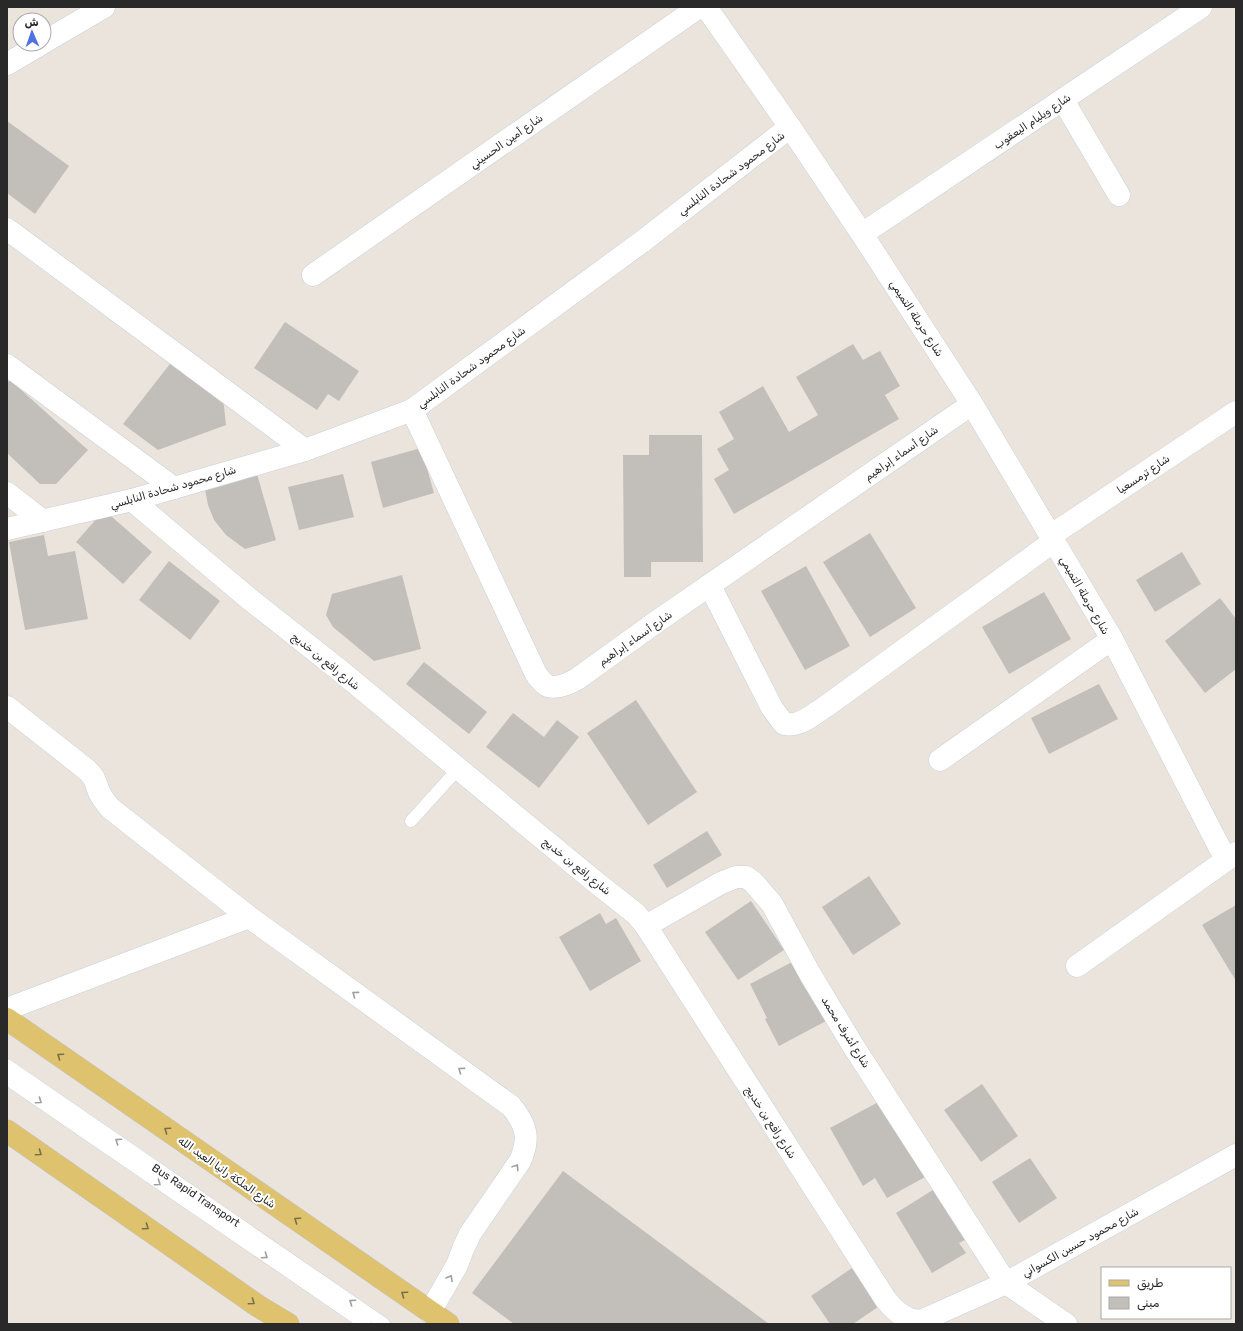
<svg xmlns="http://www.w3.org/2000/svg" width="1243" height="1331" viewBox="0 0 1243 1331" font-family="Rubik,'Noto Naskh Arabic',sans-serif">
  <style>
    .building { fill: #c2beb9 }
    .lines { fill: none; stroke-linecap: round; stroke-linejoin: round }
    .service-casing { stroke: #cccfd9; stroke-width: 13 }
    .minor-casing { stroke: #cccfd9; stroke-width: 23 }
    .primary-casing { stroke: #c3c3c3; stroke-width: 23 }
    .service { stroke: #fff; stroke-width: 12 }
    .minor { stroke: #fff; stroke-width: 22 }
    .primary { stroke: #dec26d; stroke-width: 22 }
    .oneway { stroke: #9f9f9f }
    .oneway2 { stroke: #7a6e48 }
    .labels { text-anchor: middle; stroke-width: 4; stroke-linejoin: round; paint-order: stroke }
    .street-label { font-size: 11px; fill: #292929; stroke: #fff }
  </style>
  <rect width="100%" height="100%" fill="#eae4dd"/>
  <g class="building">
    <polygon points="7,121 69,166 35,214 7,193"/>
    <polygon points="285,322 359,371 339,401 328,394 317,410 254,368"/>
    <polygon points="853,344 863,360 880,351 900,386 885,395 899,419 734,514 714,479 729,470 717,449 734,439 719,412 763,386 789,432 818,415 796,377"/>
    <polygon points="173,360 223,398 226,425 158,450 123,424"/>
    <polygon points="10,380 88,450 56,484 40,484 7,453 7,383"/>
    <polygon points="649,435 702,435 703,562 651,562 651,577 624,577 623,455 649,455"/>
    <polygon points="421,448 434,493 383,508 371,462"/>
    <polygon points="257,474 276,540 245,549 226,535 214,520 208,505 205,489"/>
    <polygon points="343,474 354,517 299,530 288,487"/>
    <polygon points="99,516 111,516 152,552 123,584 76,542"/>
    <polygon points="870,533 916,608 870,637 823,562"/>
    <polygon points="44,535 48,556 75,551 88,619 25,630 9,542"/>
    <polygon points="1182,552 1201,584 1155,612 1136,580"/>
    <polygon points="169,561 220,601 190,640 139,600"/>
    <polygon points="806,566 850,646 805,670 761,591"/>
    <polygon points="402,575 421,649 374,661 333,627 326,615 332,594"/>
    <polygon points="1044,592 1071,639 1009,674 982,627"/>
    <polygon points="1220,598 1236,619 1236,669 1205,693 1165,641"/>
    <polygon points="424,662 487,712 469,734 406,684"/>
    <polygon points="1099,684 1118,719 1049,754 1031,718"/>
    <polygon points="636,700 697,792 648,825 587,733"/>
    <polygon points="513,713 544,737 557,720 579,737 539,788 486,747"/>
    <polygon points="707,831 722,855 667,888 653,865"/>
    <polygon points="869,876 901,924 853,955 822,907"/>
    <polygon points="751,901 784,950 738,980 705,932"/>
    <polygon points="1236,905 1236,981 1202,925"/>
    <polygon points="600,913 606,924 616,918 641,961 590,991 559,937"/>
    <polygon points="794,961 826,1021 779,1046 765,1019 767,1018 750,984"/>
    <polygon points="982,1084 1018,1136 981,1162 944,1110"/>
    <polygon points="882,1100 925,1177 887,1198 875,1178 863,1186 830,1128"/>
    <polygon points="1030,1158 1057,1198 1019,1223 992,1182"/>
    <polygon points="563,1171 769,1324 514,1324 472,1293"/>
    <polygon points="936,1188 967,1239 959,1243 966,1253 932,1273 896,1213"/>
    <polygon points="852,1268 878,1307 853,1324 830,1324 811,1296"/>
  </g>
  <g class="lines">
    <g class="service-casing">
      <g id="service">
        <polyline points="411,821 458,769"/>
        <polyline points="7,1065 384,1324"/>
        <polyline points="7,1079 365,1324"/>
      </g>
    </g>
    <g class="minor-casing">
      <g id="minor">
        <polyline points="706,7 790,127 862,234 972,404 1112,639 1226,860"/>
        <polyline points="44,42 104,7"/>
        <polyline points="7,64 41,44"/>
        <polyline points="1063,100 1119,195"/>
        <polyline points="7,229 305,450"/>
        <polyline points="862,234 1201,7"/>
        <polyline points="313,275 699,7"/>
        <polyline points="7,365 174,488"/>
        <path d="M412,410L536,674C539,678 543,684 548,686C557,689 570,683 577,679L659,620L972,404"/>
        <polyline points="7,493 43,521"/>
        <path d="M132,500L247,597L338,669L593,880L636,914L646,926L886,1300C895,1311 908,1323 923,1320L1006,1283L1236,1155"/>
        <polyline points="7,529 132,500 305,450 412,410 643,241 790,127"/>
        <polyline points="1050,536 1236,412"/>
        <path d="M710,586L772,708L784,724C800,727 812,715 825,707L1054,541"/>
        <path d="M7,707L87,770C96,778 95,782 99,792C102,798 106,803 110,808L249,917L511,1106C527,1125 530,1139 520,1161L470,1234L463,1249L457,1265L430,1312"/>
        <polyline points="940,760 1112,639"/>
        <polyline points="646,926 721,883 736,877 746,877 753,882 772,904 810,974 852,1044 1006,1283 1066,1324"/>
        <polyline points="1077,966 1236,853"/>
        <polyline points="7,1009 249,917"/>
      </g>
    </g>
    <g class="primary-casing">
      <g id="primary">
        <polyline points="7,1019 448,1324"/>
        <polyline points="7,1131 258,1306 288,1324"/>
      </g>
    </g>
    <use href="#service" class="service"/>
    <use href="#minor" class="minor"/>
    <use href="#primary" class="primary"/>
  </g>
  <defs><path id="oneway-chevron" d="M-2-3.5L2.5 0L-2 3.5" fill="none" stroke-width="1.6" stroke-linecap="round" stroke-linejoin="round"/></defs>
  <g class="oneway">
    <use href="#oneway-chevron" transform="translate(355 994) rotate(-144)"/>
    <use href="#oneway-chevron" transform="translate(461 1070) rotate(-144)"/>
    <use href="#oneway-chevron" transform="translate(39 1101) rotate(35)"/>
    <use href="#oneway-chevron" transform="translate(118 1141) rotate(-146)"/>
    <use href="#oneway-chevron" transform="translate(516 1167) rotate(-56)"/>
    <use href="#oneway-chevron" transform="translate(158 1183) rotate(35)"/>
    <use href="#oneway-chevron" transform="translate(265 1256) rotate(34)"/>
    <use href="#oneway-chevron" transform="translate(450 1278) rotate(-60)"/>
    <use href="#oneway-chevron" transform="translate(352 1302) rotate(-146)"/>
  </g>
  <g class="oneway2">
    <use href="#oneway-chevron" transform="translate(60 1056) rotate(-145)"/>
    <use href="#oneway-chevron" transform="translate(167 1130) rotate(-145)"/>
    <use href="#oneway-chevron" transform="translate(39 1153) rotate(35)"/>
    <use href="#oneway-chevron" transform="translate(297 1220) rotate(-145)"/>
    <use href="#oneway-chevron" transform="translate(146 1227) rotate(35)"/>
    <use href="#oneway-chevron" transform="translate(404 1294) rotate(-145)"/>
    <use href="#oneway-chevron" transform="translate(252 1302) rotate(35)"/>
  </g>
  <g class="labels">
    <g class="street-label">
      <text transform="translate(1032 121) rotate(-34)" y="4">شارع ويليام اليعقوب</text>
      <text transform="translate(506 141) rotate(-35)" y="4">شارع أمين الحسيني</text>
      <text transform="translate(731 173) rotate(-37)" y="4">شارع محمود شحادة النابلسي</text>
      <text transform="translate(917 318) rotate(57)" y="4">شارع حرملة التميمي</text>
      <text transform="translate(471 367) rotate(-36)" y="4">شارع محمود شحادة النابلسي</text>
      <text transform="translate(901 453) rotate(-35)" y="4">شارع أسماء إبراهيم</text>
      <text transform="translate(1143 474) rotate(-34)" y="4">شارع ترمسعيا</text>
      <text transform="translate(173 487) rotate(-16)" y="4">شارع محمود شحادة النابلسي</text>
      <text transform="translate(1085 595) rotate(60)" y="4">شارع حرملة التميمي</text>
      <text transform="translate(635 638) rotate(-35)" y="4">شارع أسماء إبراهيم</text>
      <text transform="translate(326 661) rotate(39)" y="4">شارع رافع بن خديج</text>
      <text transform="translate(577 866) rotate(39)" y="4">شارع رافع بن خديج</text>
      <text transform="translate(846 1032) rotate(58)" y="4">شارع أشرف محمد</text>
      <text transform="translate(771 1122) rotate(57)" y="4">شارع رافع بن خديج</text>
      <text transform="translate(227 1172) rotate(35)" y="4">شارع الملكة رانيا العبد الله</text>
      <text transform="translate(196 1195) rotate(34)" y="4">Bus Rapid Transport</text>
      <text transform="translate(1080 1242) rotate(-29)" y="4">شارع محمود حسين الكسواني</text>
    </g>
  </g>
  <rect width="1243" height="1331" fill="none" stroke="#292929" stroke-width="16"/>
  <rect x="1101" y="1267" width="130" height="52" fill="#ffffff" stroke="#a9a9a9"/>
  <rect x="1109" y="1280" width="20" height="6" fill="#dec26d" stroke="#a9a9a9"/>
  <text x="1137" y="1287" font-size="12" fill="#292929">طريق</text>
  <rect x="1109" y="1297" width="20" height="12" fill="#c2beb9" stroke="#a9a9a9"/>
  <text x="1137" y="1307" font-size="12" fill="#292929">مبنى</text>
  <g transform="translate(32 32) rotate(358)"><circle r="19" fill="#ffffff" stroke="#a9a9a9"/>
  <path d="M0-3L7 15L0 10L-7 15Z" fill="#5170e3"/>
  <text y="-6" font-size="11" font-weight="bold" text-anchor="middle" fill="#292929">ش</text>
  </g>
</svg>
